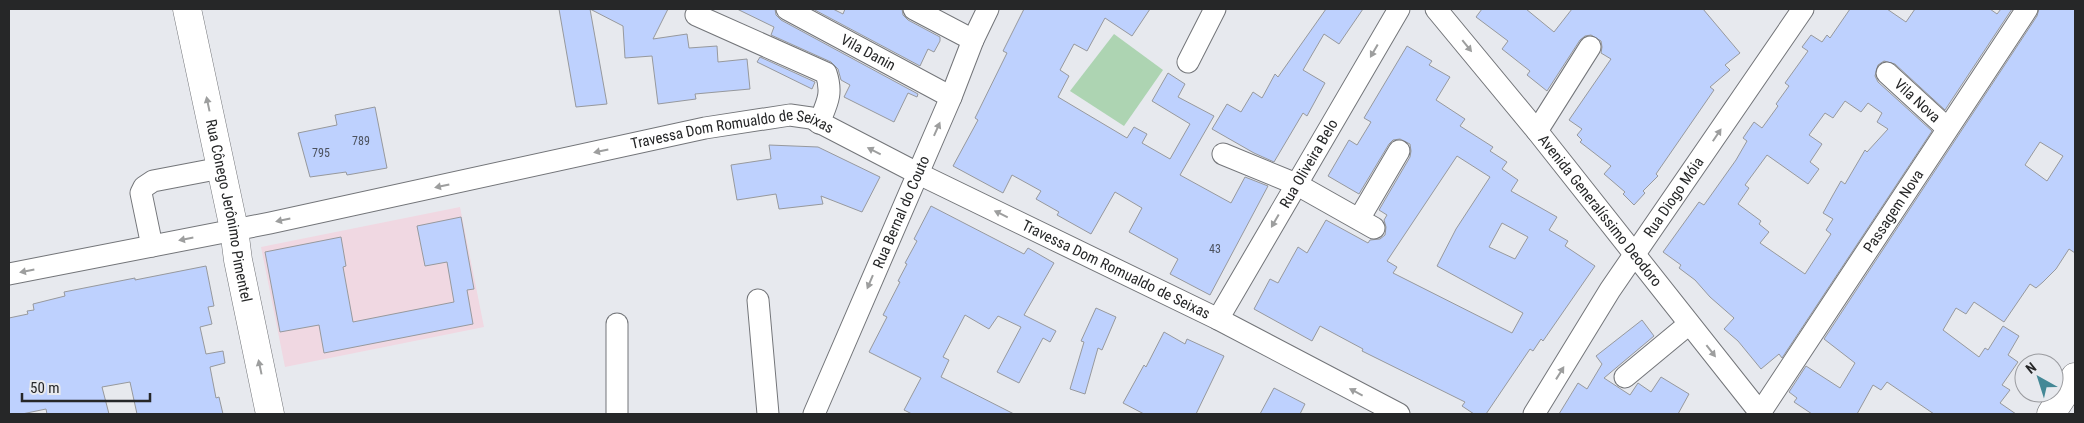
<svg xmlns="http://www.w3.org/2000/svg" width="2084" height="423" viewBox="0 0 2084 423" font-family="'Roboto Condensed',sans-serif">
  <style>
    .education { fill: #f0d8e2 }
    .green { fill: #add4b2 }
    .building { fill: #bed1fe; stroke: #97999d; fill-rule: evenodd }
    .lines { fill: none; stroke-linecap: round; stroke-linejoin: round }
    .minor-casing { stroke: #737579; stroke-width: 23 }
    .major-casing { stroke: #737579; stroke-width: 29 }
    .minor { stroke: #fff; stroke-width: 21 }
    .major { stroke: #fff; stroke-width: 28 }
    .oneway { fill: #9d9e9e }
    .labels { text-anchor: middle; stroke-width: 4; stroke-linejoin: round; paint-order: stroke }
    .number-label { font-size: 12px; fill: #4c525e }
    .street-label { font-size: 15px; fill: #262728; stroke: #e7e9ee }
  </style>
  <rect width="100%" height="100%" fill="#e7e9ee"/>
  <polygon class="education" points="460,207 484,327 285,367 261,247"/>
  <polygon class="green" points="1114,34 1163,70 1124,126 1070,91"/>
  <g class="building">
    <polygon points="559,9 668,9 653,39 687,34 689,48 717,46 718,62 747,59 750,89 695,94 696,99 658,104 652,56 625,58 623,26 590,9 607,104 576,107"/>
    <polygon points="737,9 775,9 776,15 781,20 918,94 917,97 908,93 894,122 844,97 850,85 841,80 838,69 831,62 771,35 774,27"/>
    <polygon points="813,9 833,9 843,14 845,9 902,9 903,15 908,20 940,37 940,41 934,52 928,49 920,66"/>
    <polygon points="1024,9 1150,9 1132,36 1105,18 1087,51 1074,44 1060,70 1069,76 1058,97 1127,138 1134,127 1147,134 1142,143 1170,159 1190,124 1152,101 1168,73 1185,84 1178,97 1214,116 1180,175 1231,203 1245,177 1268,186 1210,295 1170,274 1178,259 1129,232 1142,208 1115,192 1091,234 1057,215 1059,212 1036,199 1041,191 1012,175 1003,193 953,166 978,120 975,118 1007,53 1003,51"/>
    <polygon points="1326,9 1363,9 1339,44 1324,34 1303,70 1325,83 1307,116 1303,113 1274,162 1254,153 1212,129 1227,104 1241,112 1253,92 1262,98 1275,74 1278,77"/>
    <polygon points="1482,9 1526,9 1554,32 1572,9 1703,9 1740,53 1725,65 1730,70 1710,87 1714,90 1656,174 1658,176 1643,191 1645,193 1634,205 1623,194 1625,192 1604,174 1611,166 1580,142 1582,140 1577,135 1582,129 1569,120 1611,59 1601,53 1602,47 1601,41 1591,35 1585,36 1580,40 1547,91 1527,75 1530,71 1502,49 1508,41 1476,17"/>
    <path d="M1850,9H1887L1906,22L1915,9H1990L1997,14L2001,9H2012L1945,110L1895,64L1884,61L1878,65L1875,76L1878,82L1932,131L1782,358L1779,354L1761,369L1738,341L1724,329L1734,318L1710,297L1695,280L1679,268L1681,265L1663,252L1699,202L1704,205L1736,160L1747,141L1743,138L1754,122L1762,128L1778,106L1776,104L1789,86L1785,83L1808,51L1802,47L1811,35L1822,42L1827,35L1830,38ZM1845,101L1861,112L1868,103L1882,113L1877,122L1888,129L1867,152L1865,150L1845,184L1841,181L1833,195L1823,213L1833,219L1826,230L1831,234L1805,274L1760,243L1769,232L1759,224L1761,221L1738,204L1749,188L1745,185L1767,155L1808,184L1819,169L1810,162L1822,144L1809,135L1825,113L1833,118Z"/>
    <path d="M2039,9H2075V253L2069,249L2056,269L2043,282L2036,288L2030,284L2004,322L1974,302L1966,314L1956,308L1943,330L1979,357L1985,348L1988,350L2003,326L2019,336L2008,355L2018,362L2002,385L2010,390L2000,403L2016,414H1934L1887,382L1881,390L1873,385L1857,414H1812L1794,402L1797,398L1789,392L1806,366L1840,388L1855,363L1824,339L2037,16ZM2040,142L2063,156L2047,181L2025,165Z"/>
    <path d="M1407,46L1432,61L1429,65L1450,77L1436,100L1465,119L1460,126L1493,147L1490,151L1507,162L1502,169L1518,180L1511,191L1557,217L1549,230L1568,241L1565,246L1595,266L1543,341L1541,339L1533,351L1530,349L1486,414H1474L1462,406L1465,402L1362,351L1363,349L1320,326L1312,341L1254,309L1270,279L1278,283L1298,247L1307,253L1326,220L1368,243L1370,240L1380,239L1385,235L1386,227L1384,220L1387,215L1379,210L1410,157L1411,151L1410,144L1400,139L1393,140L1389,144L1359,194L1328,176L1349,140L1357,145L1371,122L1364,118ZM1457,156L1490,177L1456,229L1437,266L1523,313L1512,333L1393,273L1397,267L1387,261ZM1502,223L1528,237L1515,259L1489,247Z"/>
    <polygon points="760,57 815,82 812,89 757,62"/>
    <polygon points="375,107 387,168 347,175 346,172 310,177 298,133 337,125 335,115"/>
    <polygon points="769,145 818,147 880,177 862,212 821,196 823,204 779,209 776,194 737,200 731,165 771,159"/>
    <polygon points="931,206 1024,254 1028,248 1054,263 1024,315 1056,331 1050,342 1043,338 1019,383 997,372 1021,327 998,316 989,329 965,315 943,357 949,360 941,377 1014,414 912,414 904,410 921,378 869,352 887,317 883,315 900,282 898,281 907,264 905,263 917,241 914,239"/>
    <polygon points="461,217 474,289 467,290 473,324 324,353 319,325 280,332 265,252 341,237 346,266 343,267 353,322 454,302 447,262 425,266 417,226"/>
    <polygon points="206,266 214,306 208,307 212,324 200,327 206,354 223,351 225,363 210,367 216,398 219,397 223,414 137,414 130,382 102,387 109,414 47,414 46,409 22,414 9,414 9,318 28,314 27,311 34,310 33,304 65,296 64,292 135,278 135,280"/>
    <polygon points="1096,308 1116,317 1102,350 1098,348 1085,394 1070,389 1084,342 1081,341"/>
    <polygon points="1642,320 1654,336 1604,378 1630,395 1638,383 1651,392 1661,377 1689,394 1678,414 1559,414 1578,383 1587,389 1602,364 1596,356"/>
    <polygon points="1164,332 1185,344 1187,339 1224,356 1196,414 1144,414 1123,403 1144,365 1146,367"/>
    <polygon points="1274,388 1305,404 1300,414 1260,414"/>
  </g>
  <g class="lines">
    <g class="minor-casing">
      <g id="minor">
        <path id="s1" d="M787,9L951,97"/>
        <polyline points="914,9 973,40"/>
        <path id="s2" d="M1436,9L1537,131L1761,414"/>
        <path d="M696,15L826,73C833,94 827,103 819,123"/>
        <polyline points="1188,62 1215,9"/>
        <path id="s3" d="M1887,73L1947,128"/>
        <polyline points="1537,131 1590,47"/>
        <polyline points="1223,154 1296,184 1374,228"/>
        <polyline points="1359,219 1399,151"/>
        <polyline points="152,246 141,193 144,187 153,181 221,168"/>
        <path id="s4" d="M9,274L270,223L705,128L790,115L811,118L917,173L1218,319L1399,414"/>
        <polyline points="758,300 768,414"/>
        <path id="s5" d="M1218,319L1399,9"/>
        <polyline points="617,324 617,414"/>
        <polyline points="1625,377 1689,324"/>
        <path id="s6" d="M1760,413L2027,9"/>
        <path id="s7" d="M814,414L951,97L973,40L988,9"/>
        <path id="s8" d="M1534,414L1610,290L1803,9"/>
      </g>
    </g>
    <g class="major-casing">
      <g id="major">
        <path id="s9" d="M187,9L234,229L238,260L270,414"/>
        <polyline points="2051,414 2075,377"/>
      </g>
    </g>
    <use href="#minor" class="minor"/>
    <use href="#major" class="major"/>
  </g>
  <defs><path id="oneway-solid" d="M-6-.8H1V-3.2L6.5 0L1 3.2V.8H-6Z" transform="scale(1.25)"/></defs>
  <g class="oneway">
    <use href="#oneway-solid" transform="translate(1467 46) rotate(51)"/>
    <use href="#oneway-solid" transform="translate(1374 51) rotate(120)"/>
    <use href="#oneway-solid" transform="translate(208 104) rotate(-102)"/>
    <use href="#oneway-solid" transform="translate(937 129) rotate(-66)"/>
    <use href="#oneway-solid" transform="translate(1717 135) rotate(-56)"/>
    <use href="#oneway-solid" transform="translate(601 151) rotate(168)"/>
    <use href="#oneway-solid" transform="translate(874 151) rotate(-153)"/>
    <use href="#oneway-solid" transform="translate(442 186) rotate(168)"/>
    <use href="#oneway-solid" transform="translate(1001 214) rotate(-154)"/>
    <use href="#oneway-solid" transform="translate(283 220) rotate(168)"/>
    <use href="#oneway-solid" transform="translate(1275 221) rotate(120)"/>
    <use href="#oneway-solid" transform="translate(186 239) rotate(169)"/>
    <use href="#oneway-solid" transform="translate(27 271) rotate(169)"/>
    <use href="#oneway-solid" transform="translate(870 282) rotate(113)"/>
    <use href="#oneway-solid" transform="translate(1711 351) rotate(52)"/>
    <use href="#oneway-solid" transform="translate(260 367) rotate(-102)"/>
    <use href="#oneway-solid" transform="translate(1560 373) rotate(-58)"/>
    <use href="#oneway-solid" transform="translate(1356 392) rotate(-152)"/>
  </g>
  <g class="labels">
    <g class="number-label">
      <text x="361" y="145">789</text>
      <text x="321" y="157">795</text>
      <text x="1215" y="253">43</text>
    </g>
    <g class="street-label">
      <text dy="5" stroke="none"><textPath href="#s1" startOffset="92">Vila Danin</textPath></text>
      <text dy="5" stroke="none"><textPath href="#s3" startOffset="41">Vila Nova</textPath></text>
      <text dy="5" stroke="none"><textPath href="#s4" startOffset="739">Travessa Dom Romualdo de Seixas</textPath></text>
      <text dy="5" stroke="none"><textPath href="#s5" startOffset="180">Rua Oliveira Belo</textPath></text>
      <text dy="5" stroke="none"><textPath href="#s8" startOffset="258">Rua Diogo Móia</textPath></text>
      <text dy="5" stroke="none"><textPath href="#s9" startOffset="206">Rua Cônego Jerônimo Pimentel</textPath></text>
      <text dy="5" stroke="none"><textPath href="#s7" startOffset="220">Rua Bernal do Couto</textPath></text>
      <text dy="5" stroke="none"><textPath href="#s2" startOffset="260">Avenida Generalíssimo Deodoro</textPath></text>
      <text dy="5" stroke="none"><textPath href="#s6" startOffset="242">Passagem Nova</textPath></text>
      <text dy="5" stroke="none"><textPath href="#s4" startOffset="1159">Travessa Dom Romualdo de Seixas</textPath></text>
    </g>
  </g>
  <rect width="2084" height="423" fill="none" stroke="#262728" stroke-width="20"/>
  <g transform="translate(2039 378) rotate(321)"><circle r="24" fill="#e7e9ee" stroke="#9a9b9f"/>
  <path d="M0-4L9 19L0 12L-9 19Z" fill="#448896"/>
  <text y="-8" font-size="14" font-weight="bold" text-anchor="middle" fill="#262728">N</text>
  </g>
  <path d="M22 393v8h128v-8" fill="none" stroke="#262728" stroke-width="2.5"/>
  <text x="30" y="393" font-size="15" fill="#262728" stroke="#e7e9ee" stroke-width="4" paint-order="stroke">50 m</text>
</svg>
